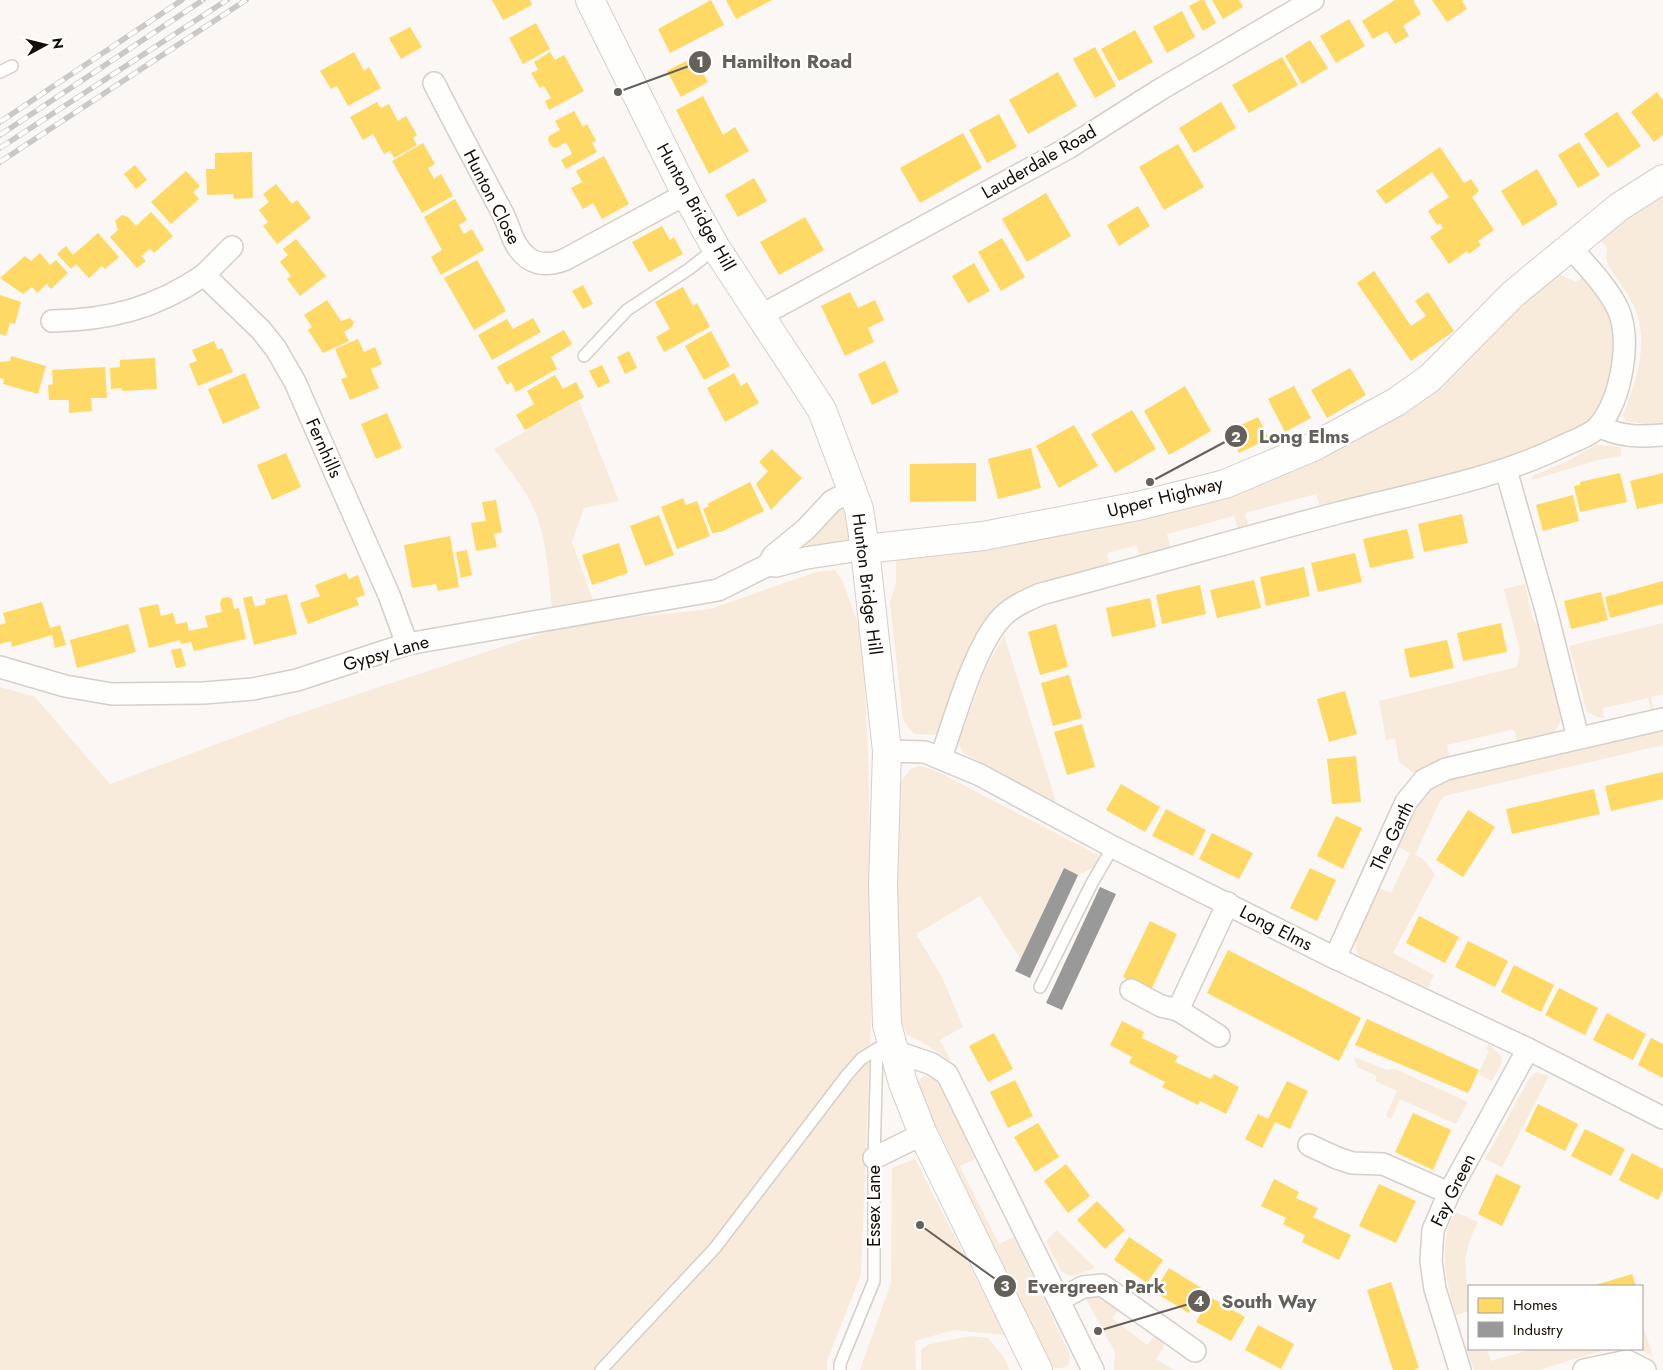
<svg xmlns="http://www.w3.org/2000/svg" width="1663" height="1370" viewBox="0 0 1663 1370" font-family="Jost,sans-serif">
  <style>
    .green { fill: #f8ebdb }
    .homes { fill: #ffd966 }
    .industry { fill: #999 }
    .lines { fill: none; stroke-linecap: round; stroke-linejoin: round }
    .service-casing { stroke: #d5cfc9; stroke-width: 14 }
    .minor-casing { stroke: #d5cfc9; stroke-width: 24 }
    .tertiary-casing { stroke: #d5cfc9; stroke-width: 30 }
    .service { stroke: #fefefd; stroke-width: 11 }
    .minor { stroke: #fefefd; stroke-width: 21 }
    .tertiary { stroke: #fefefd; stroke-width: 28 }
    .rail-casing { stroke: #cac9c8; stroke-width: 5.5 }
    .rail { stroke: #fff; stroke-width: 4; stroke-dasharray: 11; stroke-linecap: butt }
    .labels { text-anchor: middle; stroke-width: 5; stroke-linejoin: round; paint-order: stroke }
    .street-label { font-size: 18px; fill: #150e05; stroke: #fff }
    .leader { fill: none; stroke: #656059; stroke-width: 2 }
    .callout-dot { fill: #656059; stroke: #fff; stroke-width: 2 }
    .mark-label { font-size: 15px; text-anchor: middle; font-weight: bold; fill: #fff }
    .callout-label { font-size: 19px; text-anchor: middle; font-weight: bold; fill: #656059; stroke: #fff; stroke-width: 5; stroke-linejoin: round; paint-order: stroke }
  </style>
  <rect width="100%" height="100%" fill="#faf7f4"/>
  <g class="green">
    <path d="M1663,194V427L1626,421L1623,415C1638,379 1651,337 1631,300C1625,288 1614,276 1608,264C1602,251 1615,252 1598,238Z"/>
    <polygon points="1556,273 1576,282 1584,276 1595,286 1614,323 1615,368 1606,397 1592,422 1527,455 1321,510 1316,494 1245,513 1249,530 1239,532 1234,516 1167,534 1171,550 1140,558 1137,545 1107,553 1110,567 1014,599 938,735 914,734 903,720 890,602 896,583 896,562 901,559 926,555 1318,456 1521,305"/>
    <path d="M579,401L619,501L584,508L572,542L594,603L552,608C548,571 547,532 529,499C519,482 506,465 494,449Z"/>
    <polygon points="1596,445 1620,447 1621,456 1598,460 1532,480 1534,475 1566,462"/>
    <path d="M841,506C848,513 852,532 849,542L807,548L804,540Z"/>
    <polygon points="835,570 843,582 859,627 863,650 868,753 871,887 871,1022 861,1274 827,1361 827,1370 0,1370 0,687 35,697 110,784 286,718 571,624 710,609 816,572"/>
    <path d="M1525,584L1532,617L1539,627L1561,720C1553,741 1539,739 1518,744L1514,729L1447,745L1450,760L1417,775L1399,762L1395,738L1386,740L1379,701L1517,667L1520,651L1504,589Z"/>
    <polygon points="1663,623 1663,694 1651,697 1654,714 1652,714 1648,698 1603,708 1604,718 1597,717 1587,712 1569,646"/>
    <polygon points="1004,635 1056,802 963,753 958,742 961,734 987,666"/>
    <path d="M1663,727V745L1444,796L1439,803L1415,855L1422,858L1435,874L1393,953L1434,975L1428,988L1362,960L1356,950L1357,942L1353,939L1376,887L1391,893L1410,853L1395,845C1410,817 1415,794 1446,779Z"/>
    <polygon points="918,766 932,769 1100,856 1094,867 1078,875 1063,868 1021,960 980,896 916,934 942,977 963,1027 940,1040 951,1061 922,1042 907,1035 902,1023 895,961 899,784 910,770"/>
    <polygon points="1489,1044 1502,1057 1501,1064 1492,1081 1478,1074 1489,1051 1486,1049"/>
    <polygon points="1354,1057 1387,1070 1395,1069 1468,1102 1456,1124 1400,1099 1391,1119 1386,1116 1397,1091 1375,1081 1377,1076 1357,1067"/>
    <polygon points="1536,1072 1549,1076 1502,1167 1485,1159 1529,1079"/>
    <path d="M925,1076H932L939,1082L975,1159L960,1166L999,1244L1014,1237L1070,1355L1069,1364C1060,1370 1056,1370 1048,1363L917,1088L920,1079Z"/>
    <polygon points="915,1159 1005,1335 953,1330 915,1341 916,1370 860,1370 891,1283 892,1168"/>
    <path d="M1455,1212L1478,1222L1469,1242L1465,1260L1469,1311L1456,1315C1446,1281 1437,1245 1455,1212Z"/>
    <polygon points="1057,1230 1095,1268 1072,1276 1062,1272 1046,1241"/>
    <polygon points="1091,1292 1121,1306 1112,1318 1147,1345 1156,1334 1164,1341 1163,1349 1156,1359 1174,1370 1114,1370 1115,1352 1084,1295"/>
    <polygon points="1642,1323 1653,1356 1639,1349 1642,1349"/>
    <polygon points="971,1336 988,1338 1003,1356 1009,1370 921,1370 921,1350 929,1344"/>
    <polygon points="1469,1346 1469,1349 1487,1349 1491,1361 1533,1349 1607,1349 1539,1370 1474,1370 1466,1347"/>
  </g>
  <g class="homes">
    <polygon points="492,0 530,0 532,5 503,20"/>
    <polygon points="711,0 724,25 670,53 658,29"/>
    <polygon points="726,0 772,0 736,19"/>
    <polygon points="1201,0 1204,0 1216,23 1203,31 1189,6"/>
    <polygon points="1212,0 1239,0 1243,7 1223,19"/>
    <polygon points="1395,0 1413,0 1421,14 1403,26 1409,36 1395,44 1387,31 1373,39 1362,21"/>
    <polygon points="1432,0 1464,0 1462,1 1467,9 1447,22"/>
    <polygon points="1182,11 1195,37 1167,53 1153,27"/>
    <polygon points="1349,19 1365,46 1336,63 1320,36"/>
    <polygon points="536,23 550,49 523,64 509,38"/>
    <polygon points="410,27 422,47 401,59 389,38"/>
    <polygon points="1135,30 1153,62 1119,81 1101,49"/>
    <polygon points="1310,40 1328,68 1302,84 1285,56"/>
    <polygon points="1095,47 1116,86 1095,98 1073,59"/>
    <polygon points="354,52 364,71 369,67 381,88 348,106 337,86 331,89 320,71"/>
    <polygon points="550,52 555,60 564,55 584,91 549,110 545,101 551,98 544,86 540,88 531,73 538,70 534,62"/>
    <polygon points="694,57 708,82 681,97 667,71"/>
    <polygon points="1282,57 1298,85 1249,113 1232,85"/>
    <polygon points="1058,72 1077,106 1028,134 1009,100"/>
    <polygon points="1657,92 1663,100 1663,135 1654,142 1631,112"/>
    <polygon points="703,96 723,135 735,127 749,151 709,174 676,110"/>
    <polygon points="377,102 381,108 389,104 398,121 406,116 417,135 413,138 417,145 394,158 390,151 384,154 373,134 363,140 350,117"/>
    <polygon points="1221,102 1236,128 1194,153 1179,128"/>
    <polygon points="574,111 583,127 587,124 596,141 592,143 597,152 566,169 561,160 572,154 566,142 556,148 552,147 548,140 549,136 560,130 555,121"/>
    <polygon points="1617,112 1641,146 1608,168 1584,134"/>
    <polygon points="999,114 1017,147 987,163 969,130"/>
    <polygon points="963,133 982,168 920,203 900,168"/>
    <polygon points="1579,142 1600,175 1578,188 1558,155"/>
    <polygon points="423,143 435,164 428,168 434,179 441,174 453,196 422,213 392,161"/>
    <polygon points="1178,144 1204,187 1164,210 1139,167"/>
    <polygon points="1440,147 1464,183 1471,179 1479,191 1472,197 1494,230 1478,241 1481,245 1469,254 1467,251 1449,264 1430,237 1443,228 1440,223 1437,225 1428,211 1449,197 1432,172 1386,204 1376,191"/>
    <polygon points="252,152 253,198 234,199 233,194 207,195 206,169 215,169 215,153"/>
    <polygon points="604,156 629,204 602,219 593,203 583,209 571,188 582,182 576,171"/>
    <polygon points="135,165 147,180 136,189 124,174"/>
    <polygon points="1537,169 1558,204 1523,226 1501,191"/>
    <polygon points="186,171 200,186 193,192 199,199 171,224 151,202"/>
    <polygon points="754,178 767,201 738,217 725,195"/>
    <polygon points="276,184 292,204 297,200 311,218 277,244 263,226 268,222 259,210 269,202 263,194"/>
    <polygon points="1046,193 1071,236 1027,262 1002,219"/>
    <polygon points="455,199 467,220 459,225 464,234 472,229 484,250 441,275 431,257 442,250 424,217"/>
    <polygon points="1138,206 1150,226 1119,246 1107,225"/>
    <polygon points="151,212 173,236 154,253 150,249 141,256 146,261 137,268 110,237 118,230 115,221 122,215 128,217 136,226"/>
    <polygon points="805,217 824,250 779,275 760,242"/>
    <polygon points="662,226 670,240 674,237 683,254 649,272 632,242"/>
    <polygon points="98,233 119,257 105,269 102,266 89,278 76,264 71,269 57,254 66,246 73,255"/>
    <polygon points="1002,238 1025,277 1001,291 978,252"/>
    <polygon points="296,239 326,276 300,296 287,279 291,276 280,262 288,255 283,249"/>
    <polygon points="40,253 50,265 56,260 68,273 51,289 47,284 37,293 32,287 23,294 0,278 25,256 31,261"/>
    <polygon points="477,260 506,311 474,330 444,278"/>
    <polygon points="974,263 990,291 968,303 952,276"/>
    <polygon points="1374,271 1411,326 1426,316 1415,301 1428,292 1454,331 1411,361 1357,283"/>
    <polygon points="583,285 593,304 583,309 572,291"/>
    <polygon points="683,287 693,306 697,303 710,327 664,352 656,337 670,329 655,302"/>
    <polygon points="850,292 858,308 875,300 884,320 868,328 874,342 845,356 821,306"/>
    <polygon points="0,295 21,302 15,324 10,323 6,336 0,334"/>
    <polygon points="327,300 341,321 350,318 354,322 352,327 344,332 349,341 323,353 308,330 312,327 304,315"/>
    <polygon points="533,318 541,332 492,360 478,335 507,319 513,329"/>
    <polygon points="564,330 572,344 551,357 557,369 516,392 511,382 507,385 497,367"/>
    <polygon points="711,331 730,366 704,380 685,346"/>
    <polygon points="358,339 364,352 375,347 382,364 371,369 379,388 350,400 341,379 347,377 335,349"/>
    <polygon points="214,341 218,350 222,348 233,372 198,386 189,364 197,361 192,350"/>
    <polygon points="629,351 637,368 625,374 617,357"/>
    <polygon points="11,356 46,366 38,394 3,384 4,379 0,378 0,362 10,361"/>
    <polygon points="155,358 157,389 122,391 122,388 111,389 110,368 120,367 120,360"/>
    <polygon points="885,361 899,392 872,405 858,374"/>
    <polygon points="602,365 610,382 598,388 589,371"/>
    <polygon points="105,367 107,398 91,398 92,411 69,413 69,400 49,400 48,385 53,384 52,370"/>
    <polygon points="1350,368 1366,395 1327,418 1311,390"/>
    <polygon points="245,373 260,408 223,424 208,389"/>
    <polygon points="734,373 741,386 747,382 759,403 725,422 707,388"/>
    <polygon points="555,375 563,389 576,382 584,397 525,430 516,415 534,404 527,391"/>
    <polygon points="1185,386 1211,431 1169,455 1144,411"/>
    <polygon points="1294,386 1311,418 1285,432 1268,399"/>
    <polygon points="1132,410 1156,449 1115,473 1091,434"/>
    <polygon points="387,413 402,448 376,459 361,424"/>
    <polygon points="1258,417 1269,439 1239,453 1228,431"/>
    <polygon points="1074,425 1098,466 1059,488 1036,446"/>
    <polygon points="1031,448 1041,488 998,499 988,459"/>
    <polygon points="772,449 802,478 771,510 756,484 768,471 759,462"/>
    <polygon points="286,453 301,487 272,500 257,465"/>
    <polygon points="976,463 976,501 910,502 910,464"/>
    <polygon points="1620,473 1627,502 1580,512 1574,486 1580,485 1580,482"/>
    <polygon points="1663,473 1663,503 1637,509 1630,481"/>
    <polygon points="750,482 764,511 721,532 712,533 703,509 709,506 707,504"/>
    <polygon points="1573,495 1579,521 1543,531 1536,505"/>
    <polygon points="683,498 686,505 697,501 710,536 677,549 661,507"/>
    <polygon points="496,500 502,532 494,534 497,547 476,551 471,523 486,521 482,502"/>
    <polygon points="1462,514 1468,543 1424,552 1418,524"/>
    <polygon points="659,515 674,555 645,566 630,526"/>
    <polygon points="1407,529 1414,558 1370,568 1363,539"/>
    <polygon points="450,536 459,587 438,591 436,584 412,588 404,545"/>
    <polygon points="619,543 628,573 592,585 582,555"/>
    <polygon points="467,550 472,575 461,578 456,552"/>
    <polygon points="1355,553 1362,582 1318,592 1311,563"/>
    <polygon points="1304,567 1310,596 1266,606 1260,577"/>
    <polygon points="346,573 349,579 358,575 365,595 356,598 359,605 308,624 300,603 320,596 315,585"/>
    <polygon points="1254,580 1261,608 1217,618 1210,590"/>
    <polygon points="1663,581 1663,604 1610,618 1605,597"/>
    <polygon points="1200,585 1206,614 1162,624 1156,595"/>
    <polygon points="1601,592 1608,620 1571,629 1564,601"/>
    <polygon points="287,594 297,634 254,645 243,598 252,596 255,607 266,604 265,599"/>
    <polygon points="228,597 232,599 234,609 239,608 246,639 194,651 191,642 181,644 180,640 149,648 139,608 158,604 161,616 173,613 176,624 187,622 189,631 208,627 205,616 222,612 220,603 222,598"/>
    <polygon points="1150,598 1156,627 1112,637 1106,608"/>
    <polygon points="42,602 50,628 60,625 66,645 55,648 52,635 12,647 11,641 0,644 0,625 6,623 3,613"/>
    <polygon points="1501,623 1507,652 1463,661 1457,633"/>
    <polygon points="128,624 136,652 77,668 70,640"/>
    <polygon points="1056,624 1068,667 1040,675 1028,632"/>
    <polygon points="1447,640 1454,668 1410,678 1404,649"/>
    <polygon points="181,648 186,666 176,668 171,650"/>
    <polygon points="1069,675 1082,718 1053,726 1041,683"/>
    <polygon points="1345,691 1357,734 1329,742 1317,699"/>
    <polygon points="1082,724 1095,767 1067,775 1054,732"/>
    <polygon points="1356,756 1361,802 1332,804 1327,759"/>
    <polygon points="1663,772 1663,799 1611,811 1605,786"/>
    <polygon points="1121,784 1160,807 1145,832 1106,810"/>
    <polygon points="1594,789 1600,814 1512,834 1506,809"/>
    <polygon points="1166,809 1206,830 1193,856 1152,836"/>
    <polygon points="1468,810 1495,827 1463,877 1436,860"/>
    <polygon points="1336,816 1362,828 1343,869 1317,856"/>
    <polygon points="1212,833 1253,853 1239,879 1199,859"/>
    <polygon points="1310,868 1336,880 1317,921 1290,908"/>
    <polygon points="1419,916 1459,937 1445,963 1406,943"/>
    <polygon points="1150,921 1177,934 1151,990 1123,977"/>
    <polygon points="1468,941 1508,961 1495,987 1455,967"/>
    <polygon points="1228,950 1361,1018 1339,1061 1207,993"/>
    <polygon points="1514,965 1554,985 1541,1012 1501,992"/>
    <polygon points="1559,988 1598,1008 1585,1035 1545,1015"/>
    <polygon points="1607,1013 1646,1034 1633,1060 1593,1040"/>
    <polygon points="1367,1019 1479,1070 1468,1093 1355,1045"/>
    <polygon points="1122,1021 1144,1032 1142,1038 1178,1056 1175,1062 1211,1079 1214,1074 1239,1087 1226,1114 1200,1101 1198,1105 1162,1087 1165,1082 1129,1063 1132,1057 1110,1045"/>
    <polygon points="994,1033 1013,1069 988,1082 969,1046"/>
    <polygon points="1651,1038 1663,1044 1663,1078 1638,1065"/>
    <polygon points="1015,1080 1033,1116 1008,1128 990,1092"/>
    <polygon points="1287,1081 1308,1091 1290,1129 1275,1122 1262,1148 1245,1139 1258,1114 1268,1119"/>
    <polygon points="1538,1104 1578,1124 1565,1151 1525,1131"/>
    <polygon points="1413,1113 1451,1130 1433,1170 1395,1152"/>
    <polygon points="1038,1123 1059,1157 1035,1172 1014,1137"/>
    <polygon points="1585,1129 1625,1149 1611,1176 1571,1156"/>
    <polygon points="1632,1153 1663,1169 1663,1190 1658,1200 1619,1180"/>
    <polygon points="1066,1164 1090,1196 1068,1213 1044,1181"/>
    <polygon points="1496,1174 1521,1186 1502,1226 1478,1214"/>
    <polygon points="1274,1179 1299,1192 1296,1198 1318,1208 1313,1217 1351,1235 1339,1260 1302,1242 1305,1235 1283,1224 1286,1218 1261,1206"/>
    <polygon points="1379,1184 1416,1201 1396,1243 1359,1226"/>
    <polygon points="1097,1201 1125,1230 1105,1249 1077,1220"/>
    <polygon points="1129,1237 1163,1260 1147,1283 1114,1260"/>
    <polygon points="1169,1268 1203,1289 1189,1313 1154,1292"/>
    <polygon points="1632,1274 1636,1286 1592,1286"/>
    <polygon points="1391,1282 1419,1368 1413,1370 1393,1370 1367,1290"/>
    <polygon points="1210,1297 1245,1317 1231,1341 1196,1322"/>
    <polygon points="1258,1325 1294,1344 1281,1369 1245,1350"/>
  </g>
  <g class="industry">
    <polygon points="1064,868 1078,875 1030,978 1015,971"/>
    <polygon points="1100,887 1116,894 1062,1010 1046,1003"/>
  </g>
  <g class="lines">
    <g class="service-casing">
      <g id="service">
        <polyline points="0,72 12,66"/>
        <polyline points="584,356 627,310 689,269 716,248"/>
        <polyline points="1040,987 1092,883 1113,847"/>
        <polyline points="601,1370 715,1248 847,1075 861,1059 877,1049"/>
        <polyline points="840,1370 840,1364 874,1281 874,1158 877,1049 882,1047"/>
      </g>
    </g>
    <g class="minor-casing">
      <g id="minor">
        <path d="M434,83C456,126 479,169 502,212C511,229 512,246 528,258C539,266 553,264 564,260L686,194"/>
        <polyline points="204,275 232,247"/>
        <polyline points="760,316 1068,148 1161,89 1313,0"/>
        <path d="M52,321C110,320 156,308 204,275L261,330L276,349L295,382L389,595L407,644"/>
        <path d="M1599,426C1620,437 1640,437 1663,435"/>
        <polyline points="1506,470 1546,610 1578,738"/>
        <polyline points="768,565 776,566 806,558 865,549"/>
        <polyline points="0,667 65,686 112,694 204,693 253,689 297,680 407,644 718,590 768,565 773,556 806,529 832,501 853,490"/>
        <polyline points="887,751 925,752 980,775 1113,847 1335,958 1528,1049 1663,1118"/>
        <path d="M941,758C954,720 975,645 1002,617C1013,606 1027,600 1041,594C1140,568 1239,539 1338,513C1415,493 1493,480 1565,445C1576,440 1591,435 1599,426C1621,399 1632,341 1618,309C1607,286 1586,265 1570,247"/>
        <polyline points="1335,958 1406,802 1424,780 1446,769 1663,719"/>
        <polyline points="1131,990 1161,1006 1178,1010 1228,903"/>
        <polyline points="1178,1010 1219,1036"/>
        <polyline points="894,1051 932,1064 947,1074 1093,1370"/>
        <polyline points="1309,1145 1337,1158 1352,1163 1383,1164 1449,1193"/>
        <polyline points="874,1158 923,1134"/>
        <polyline points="1059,1300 1083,1287 1102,1285 1195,1351"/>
        <polyline points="1460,1370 1435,1289 1431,1261 1433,1230 1449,1193 1528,1049"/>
        <polyline points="1584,1370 1627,1361 1645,1370"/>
      </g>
    </g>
    <g class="tertiary-casing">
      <g id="tertiary">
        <polyline points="590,0 686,194 716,248 822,410 859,509 865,549 887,751 883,886 887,1025 903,1083 923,1134 1038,1370"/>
        <polyline points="865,549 983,536 1138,506 1225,484 1313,447 1396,402 1430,378 1513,294 1619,207 1663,179"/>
      </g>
    </g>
    <use href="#service" class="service"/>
    <use href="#minor" class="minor"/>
    <use href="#tertiary" class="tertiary"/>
    <g class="rail-casing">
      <g id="rail">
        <polyline points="0,122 182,0"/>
        <polyline points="0,135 203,0"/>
        <polyline points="0,148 227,0"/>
        <polyline points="0,162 246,0"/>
      </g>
    </g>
    <use href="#rail" class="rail"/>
  </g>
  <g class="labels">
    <g class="street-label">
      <text transform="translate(1039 162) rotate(-30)" y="6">Lauderdale Road</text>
      <text transform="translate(492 197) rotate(63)" y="6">Hunton Close</text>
      <text transform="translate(696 207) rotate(61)" y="6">Hunton Bridge Hill</text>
      <text transform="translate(324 448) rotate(66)" y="6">Fernhills</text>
      <text transform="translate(1165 497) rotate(-14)" y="6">Upper Highway</text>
      <text transform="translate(867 584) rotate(83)" y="6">Hunton Bridge Hill</text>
      <text transform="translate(386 653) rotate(-16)" y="6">Gypsy Lane</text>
      <text transform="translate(1392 836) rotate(-64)" y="6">The Garth</text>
      <text transform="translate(1276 928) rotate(27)" y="6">Long Elms</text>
      <text transform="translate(1453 1190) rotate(-64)" y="6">Fay Green</text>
      <text transform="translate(874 1206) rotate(-90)" y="6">Essex Lane</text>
    </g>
  </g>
  <path class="leader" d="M618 92L700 62M1150 482L1236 436M920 1225L1005 1286M1098 1331L1199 1301"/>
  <g class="callout-dot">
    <circle cx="618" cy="92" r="5"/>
    <circle cx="1150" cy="482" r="5"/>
    <circle cx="920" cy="1225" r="5"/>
    <circle cx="1098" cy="1331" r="5"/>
    <circle cx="700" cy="62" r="12"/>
    <circle cx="1236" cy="436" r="12"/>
    <circle cx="1005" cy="1286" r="12"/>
    <circle cx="1199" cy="1301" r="12"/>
  </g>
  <g class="mark-label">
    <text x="700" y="67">1</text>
    <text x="1236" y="442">2</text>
    <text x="1005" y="1291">3</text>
    <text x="1199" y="1306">4</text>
  </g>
  <g class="callout-label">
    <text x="787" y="68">Hamilton Road</text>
    <text x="1304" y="443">Long Elms</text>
    <text x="1096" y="1293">Evergreen Park</text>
    <text x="1269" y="1308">South Way</text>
  </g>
  <rect x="1468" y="1285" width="175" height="65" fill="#ffffff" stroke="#a19f9b"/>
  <rect x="1478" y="1298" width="25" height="15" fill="#ffd966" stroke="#a19f9b"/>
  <text x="1513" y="1310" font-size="15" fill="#150e05">Homes</text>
  <rect x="1478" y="1322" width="25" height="15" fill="#999999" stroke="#a19f9b"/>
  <text x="1513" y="1335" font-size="15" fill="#150e05">Industry</text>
  <g transform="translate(45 45) rotate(83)" stroke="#ffffff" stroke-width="4" paint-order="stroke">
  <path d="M0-4L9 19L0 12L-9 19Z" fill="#150e05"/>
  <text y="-8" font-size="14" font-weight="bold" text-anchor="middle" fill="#150e05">N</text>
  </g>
</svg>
